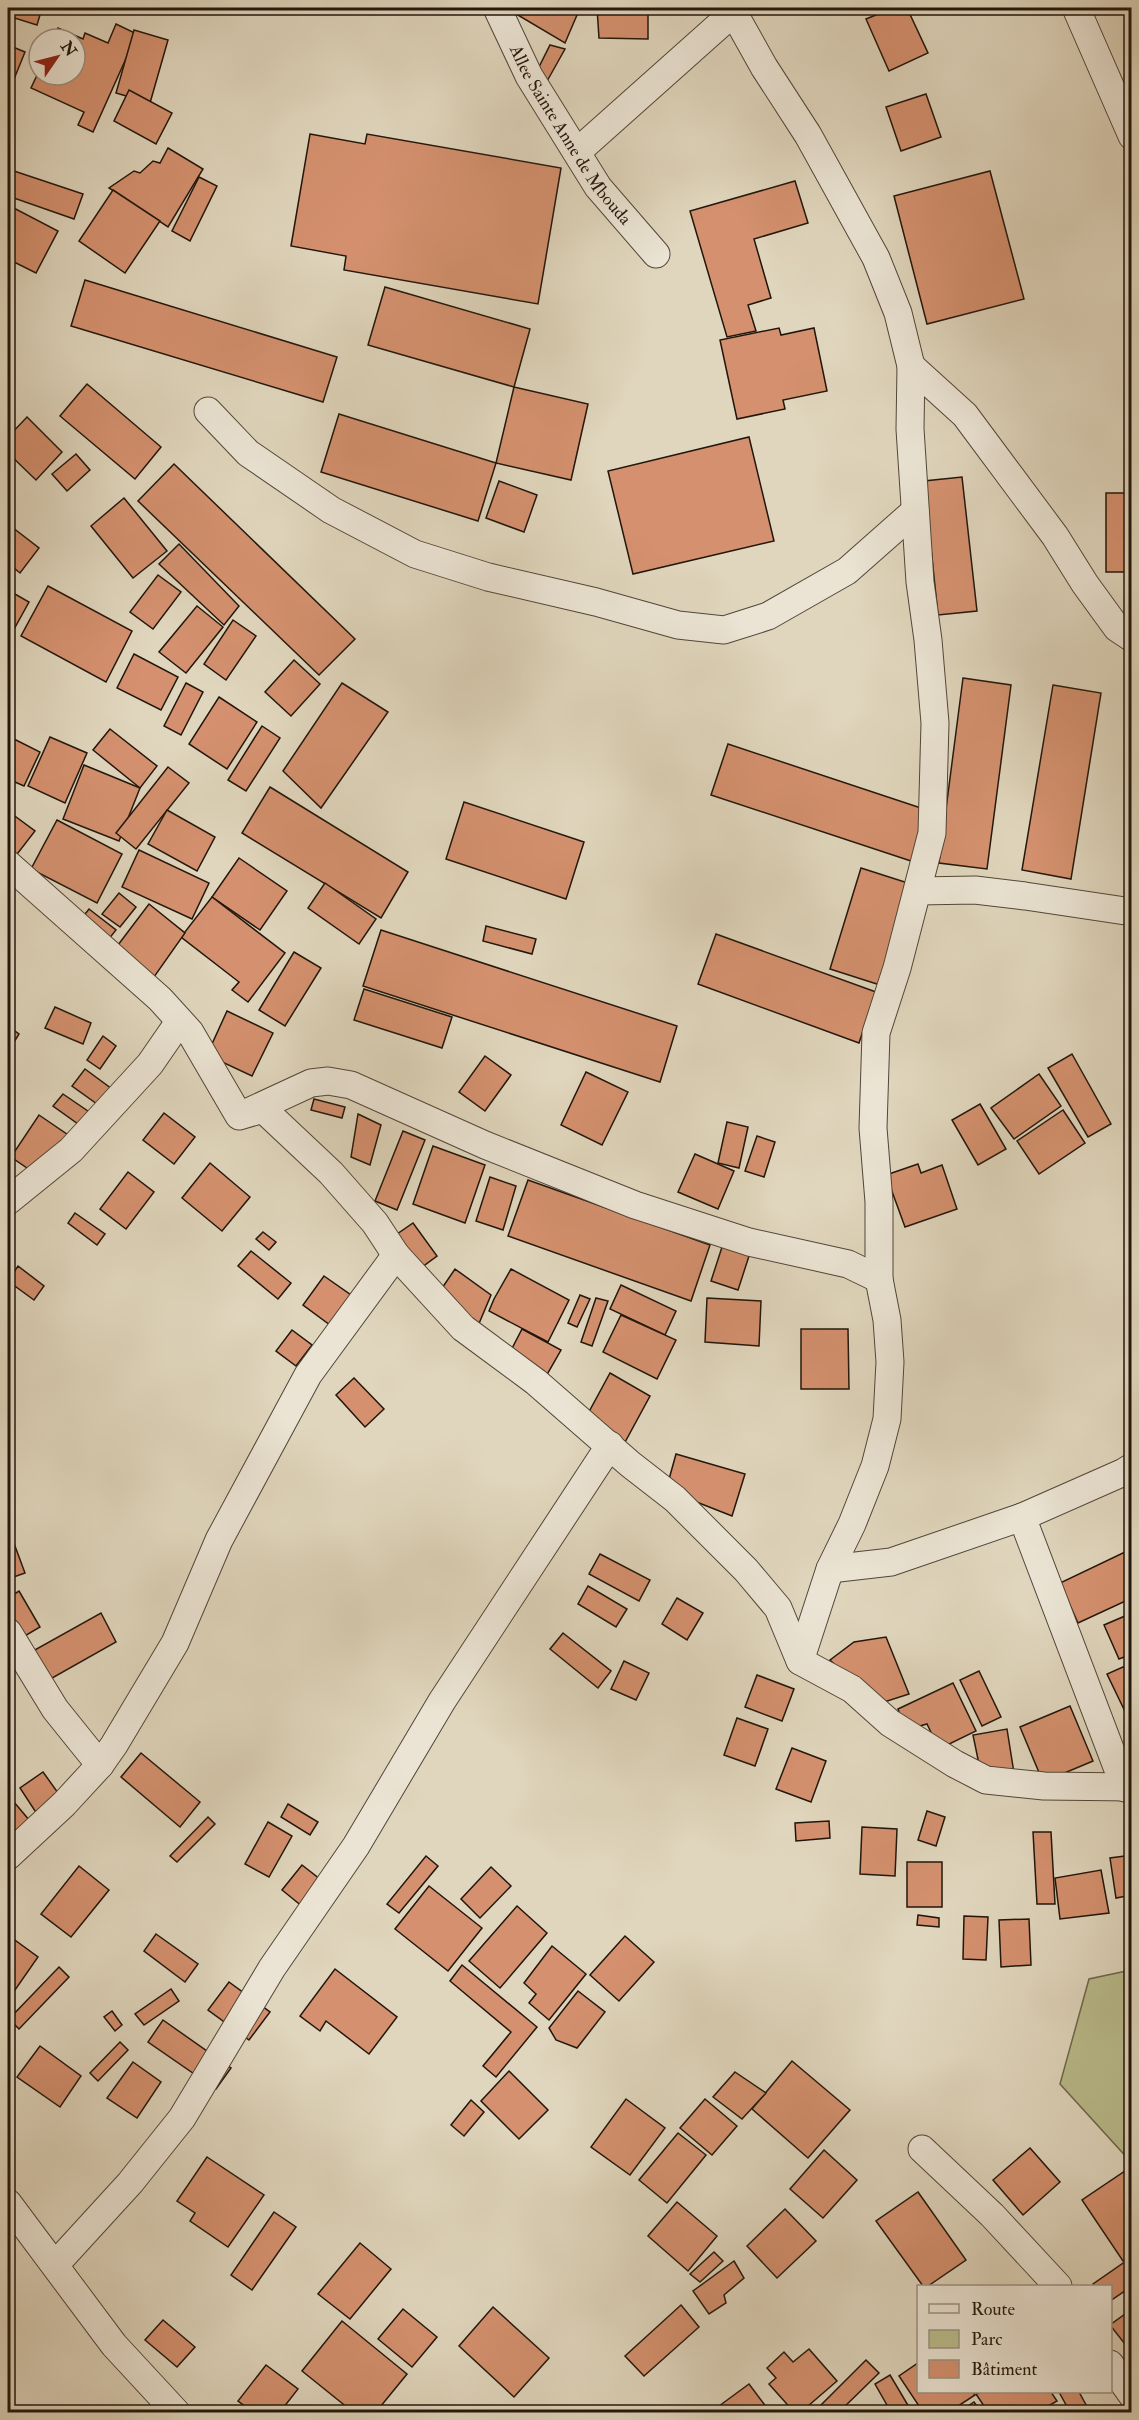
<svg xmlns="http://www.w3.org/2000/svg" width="1139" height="2420" viewBox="0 0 1139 2420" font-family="'IM FELL Double Pica',serif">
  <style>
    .green { fill: #babc8c; stroke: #6e694c; stroke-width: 1.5 }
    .building { fill: #d5916f; stroke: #21160c; stroke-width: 1.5 }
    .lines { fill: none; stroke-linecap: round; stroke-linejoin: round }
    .street-casing { stroke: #514638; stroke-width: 29 }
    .street { stroke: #ebe4d4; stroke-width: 27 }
    .labels { text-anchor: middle; stroke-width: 5; stroke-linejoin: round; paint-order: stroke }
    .street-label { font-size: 18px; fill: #21160c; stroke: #ebe4d4 }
  </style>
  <rect width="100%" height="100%" fill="#e0d6bd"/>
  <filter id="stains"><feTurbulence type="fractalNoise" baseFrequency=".00333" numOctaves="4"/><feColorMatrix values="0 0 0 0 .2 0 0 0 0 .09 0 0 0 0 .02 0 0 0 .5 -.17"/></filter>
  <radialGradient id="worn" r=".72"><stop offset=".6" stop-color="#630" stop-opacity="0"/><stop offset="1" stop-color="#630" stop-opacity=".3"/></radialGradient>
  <polygon class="green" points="1131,1970 1132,1970 1131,2162 1060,2084 1089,1979"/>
  <g class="building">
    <polygon points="8,8 42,8 37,25 8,16"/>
    <polygon points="513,8 580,8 565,43 511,11"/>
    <polygon points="597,8 648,8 648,39 599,38"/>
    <polygon points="893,8 907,8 928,53 889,71 866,19"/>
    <polygon points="116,24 137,34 93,132 78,125 84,112 31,88 39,71 39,75 75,75 75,39 53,39 58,28 83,39 85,33 108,43"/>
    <polygon points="134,30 168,40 150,103 116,93"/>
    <polygon points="8,45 25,52 8,94"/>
    <polygon points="550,45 565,49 546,83 537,71"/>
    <polygon points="129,90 172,113 156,144 114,121"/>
    <polygon points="926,94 941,137 901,151 886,107"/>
    <polygon points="310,134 365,144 367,134 561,168 538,304 344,270 346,256 291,246"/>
    <polygon points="168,148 203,169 168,227 109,188 134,171 140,173 153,161 160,163"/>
    <polygon points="11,170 83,194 74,219 8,196 8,182"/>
    <polygon points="990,171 1024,299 927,324 894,196"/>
    <polygon points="199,177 217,186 190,241 172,231"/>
    <polygon points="795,181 808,223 754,239 771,298 748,305 756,331 727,337 690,211"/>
    <polygon points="113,190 160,221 125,273 79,241"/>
    <polygon points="8,205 58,231 36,273 8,259"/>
    <polygon points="85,280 337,357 323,402 71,326"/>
    <polygon points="385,287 530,329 514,387 368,345"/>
    <polygon points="779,328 781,335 814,328 827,391 783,400 785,409 737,419 720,340"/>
    <polygon points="87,384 161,447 135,479 60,416"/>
    <polygon points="514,387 588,404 571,480 496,463"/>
    <polygon points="339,414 496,463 478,521 321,472"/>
    <polygon points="27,417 62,452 36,480 8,453 8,437"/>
    <polygon points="749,437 774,541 633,574 608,471"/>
    <polygon points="76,454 90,470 67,491 52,474"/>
    <polygon points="174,464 355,639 319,675 138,501"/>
    <polygon points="962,477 977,611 938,615 924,481"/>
    <polygon points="499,481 537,495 524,532 486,518"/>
    <rect x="1106" y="493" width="26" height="79"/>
    <polygon points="124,498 167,551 133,578 91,526"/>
    <polygon points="8,524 39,548 20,573 8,563"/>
    <polygon points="179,544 239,606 224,625 159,564"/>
    <polygon points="158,575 181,592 153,629 130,612"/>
    <polygon points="48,586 132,631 106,682 21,636"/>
    <polygon points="8,590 29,602 13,631 8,628"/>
    <polygon points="197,606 223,627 186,673 159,652"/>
    <polygon points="233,620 256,636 226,680 204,664"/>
    <polygon points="134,654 178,677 161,710 117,688"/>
    <polygon points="294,660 320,684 291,716 265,692"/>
    <polygon points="963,678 1011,685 987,869 939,863"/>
    <polygon points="186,683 203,692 181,735 164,726"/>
    <polygon points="342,683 388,712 321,808 283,771"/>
    <polygon points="1053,685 1101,693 1071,879 1022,870"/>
    <polygon points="219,697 257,722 227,769 189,744"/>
    <polygon points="262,726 280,738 246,791 228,780"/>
    <polygon points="110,729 157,766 140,788 93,750"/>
    <polygon points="8,736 40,752 24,786 8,779"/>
    <polygon points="50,737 87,753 65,803 28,786"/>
    <polygon points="728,744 930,811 914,862 711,795"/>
    <polygon points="84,765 140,788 119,841 63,819"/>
    <polygon points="168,767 189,783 136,849 116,833"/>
    <polygon points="270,787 408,872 381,918 242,833"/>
    <polygon points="464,802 584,842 566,899 446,859"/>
    <polygon points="167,810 215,837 197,871 148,844"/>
    <polygon points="8,811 35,831 11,862 8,860"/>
    <polygon points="57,820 122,854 97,903 31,869"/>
    <polygon points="139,850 209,883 192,919 122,887"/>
    <polygon points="239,858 287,891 260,930 212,897"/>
    <polygon points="861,868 911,884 880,985 830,969"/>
    <polygon points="325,883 376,919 359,944 308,908"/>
    <polygon points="119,893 136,907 120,927 102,914"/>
    <polygon points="212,897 285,953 248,1002 232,990 239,982 181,937"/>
    <polygon points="149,904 185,933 154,977 118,945"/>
    <polygon points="89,909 116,930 97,954 71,932"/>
    <polygon points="486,926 536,939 532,954 483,941"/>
    <polygon points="381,930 677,1026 660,1082 363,986"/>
    <polygon points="716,934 876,992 859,1043 698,984"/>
    <polygon points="294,952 321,968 285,1026 259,1010"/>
    <polygon points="364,989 452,1017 442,1048 354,1020"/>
    <polygon points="55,1007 91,1023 83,1044 45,1028"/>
    <polygon points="227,1011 273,1033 252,1076 207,1055"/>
    <polygon points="8,1026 19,1034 8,1052"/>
    <polygon points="103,1036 116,1046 100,1069 87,1060"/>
    <polygon points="1072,1054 1111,1124 1088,1137 1048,1068"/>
    <polygon points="485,1056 511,1075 485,1111 459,1092"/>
    <polygon points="85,1069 116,1092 104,1109 72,1086"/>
    <polygon points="586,1072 628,1092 602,1145 561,1125"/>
    <polygon points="1039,1074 1061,1106 1014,1139 991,1108"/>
    <polygon points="63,1094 101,1120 92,1134 53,1106"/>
    <polygon points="314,1099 345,1107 342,1118 311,1110"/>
    <polygon points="980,1104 1006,1149 978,1165 952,1120"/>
    <polygon points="1063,1110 1085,1143 1039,1174 1017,1141"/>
    <polygon points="164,1113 195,1137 174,1164 143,1140"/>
    <polygon points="358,1114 381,1125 370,1165 351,1157"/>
    <polygon points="39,1115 77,1141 49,1183 11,1157"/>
    <polygon points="727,1122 748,1127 739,1168 718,1163"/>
    <polygon points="403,1131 425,1140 397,1210 375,1201"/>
    <polygon points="757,1136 775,1142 764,1177 745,1171"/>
    <polygon points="433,1146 485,1165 465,1223 413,1204"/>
    <polygon points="695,1154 734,1171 718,1209 678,1192"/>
    <polygon points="210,1163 250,1197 222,1231 182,1198"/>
    <polygon points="918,1164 921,1173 942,1165 957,1209 905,1227 886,1175"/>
    <polygon points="128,1172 154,1192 126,1229 100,1209"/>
    <polygon points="490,1177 516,1186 503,1230 476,1221"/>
    <polygon points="528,1180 710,1245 691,1301 508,1236"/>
    <polygon points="75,1213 105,1234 97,1245 68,1223"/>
    <polygon points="413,1223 437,1256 414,1273 390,1239"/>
    <polygon points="263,1232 276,1242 269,1250 256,1239"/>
    <polygon points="723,1244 750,1253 738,1290 711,1281"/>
    <polygon points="251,1251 291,1283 278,1299 238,1266"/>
    <polygon points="18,1266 44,1286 34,1300 8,1281"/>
    <polygon points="455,1269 491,1295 475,1333 436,1297"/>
    <polygon points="511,1269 569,1300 548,1342 489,1311 494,1299"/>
    <polygon points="324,1276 351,1295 330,1325 303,1305"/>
    <polygon points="621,1285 676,1311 665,1335 610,1309"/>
    <polygon points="580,1295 590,1299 577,1327 568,1323"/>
    <polygon points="596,1298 608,1301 592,1346 581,1342"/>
    <polygon points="707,1298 761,1301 759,1346 705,1342"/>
    <polygon points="621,1315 676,1340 657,1379 603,1352"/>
    <polygon points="522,1329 561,1350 541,1385 507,1358"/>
    <polygon points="801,1329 848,1329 849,1389 801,1389"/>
    <polygon points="292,1330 312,1345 296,1366 276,1351"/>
    <polygon points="610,1373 650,1396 624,1444 584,1421"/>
    <polygon points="354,1378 384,1409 365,1427 336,1395"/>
    <polygon points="676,1454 745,1474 732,1516 666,1490"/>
    <polygon points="12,1538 25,1573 8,1579 8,1540"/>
    <polygon points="1125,1552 1132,1566 1132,1598 1078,1623 1060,1583"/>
    <polygon points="600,1554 650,1580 639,1601 589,1574"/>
    <polygon points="588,1586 627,1609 616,1627 578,1604"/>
    <polygon points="19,1591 40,1627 8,1646 8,1598"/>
    <polygon points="677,1598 703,1613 687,1640 662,1624"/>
    <polygon points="101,1613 116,1642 31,1690 15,1661"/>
    <polygon points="1132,1613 1132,1654 1119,1659 1104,1625"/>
    <polygon points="563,1633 611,1671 598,1688 550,1649"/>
    <polygon points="886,1637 909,1694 875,1705 830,1660 854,1642"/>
    <polygon points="624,1661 649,1673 636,1700 611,1689"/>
    <polygon points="1132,1663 1132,1726 1107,1674"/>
    <polygon points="979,1671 1001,1717 982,1726 960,1680"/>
    <polygon points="757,1675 794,1689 782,1721 745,1707"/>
    <polygon points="953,1683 976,1731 939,1749 927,1724 905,1730 898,1709"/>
    <polygon points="1070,1706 1093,1761 1043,1782 1020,1727"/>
    <polygon points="737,1718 768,1729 755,1766 724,1755"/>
    <polygon points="1007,1729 1014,1773 981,1774 973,1735"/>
    <polygon points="792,1748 826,1761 811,1802 776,1789"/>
    <polygon points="141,1753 200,1802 180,1827 121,1777"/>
    <polygon points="43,1772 61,1797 37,1814 20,1788"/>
    <polygon points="8,1795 30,1821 8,1840"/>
    <polygon points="288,1804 318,1822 310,1835 281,1817"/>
    <polygon points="927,1811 945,1817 936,1846 918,1840"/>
    <polygon points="208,1817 215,1824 177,1862 170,1856"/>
    <polygon points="829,1821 830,1838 796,1841 795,1823"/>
    <polygon points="268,1822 292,1836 269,1877 245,1864"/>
    <polygon points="862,1827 897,1829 895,1876 860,1874"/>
    <polygon points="1033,1832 1051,1832 1055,1904 1037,1904"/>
    <polygon points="1132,1855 1132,1895 1116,1898 1110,1858"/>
    <polygon points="426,1856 438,1866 399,1913 387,1904"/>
    <rect x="907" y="1862" width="35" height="45"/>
    <polygon points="302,1865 339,1894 319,1920 282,1890"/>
    <polygon points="79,1866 109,1890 71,1937 41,1914"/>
    <polygon points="491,1867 511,1886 480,1918 461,1899"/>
    <polygon points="1101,1870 1109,1913 1060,1919 1055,1878"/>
    <polygon points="429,1886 482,1928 448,1971 395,1929"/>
    <polygon points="517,1906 547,1933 500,1988 469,1961"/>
    <polygon points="918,1915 939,1918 939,1927 917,1925"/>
    <polygon points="964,1916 988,1917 986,1960 963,1959"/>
    <polygon points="1029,1919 1031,1965 1001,1967 999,1920"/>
    <polygon points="156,1934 198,1964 185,1982 144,1951"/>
    <polygon points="8,1935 38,1957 15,1990 8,1985"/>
    <polygon points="625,1936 654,1962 619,2001 590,1975"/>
    <polygon points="552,1946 586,1974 549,2020 529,2003 536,1994 524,1983"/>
    <polygon points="462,1965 537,2027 496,2077 483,2066 511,2032 450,1981"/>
    <polygon points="59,1967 69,1977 19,2029 9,2019"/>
    <polygon points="335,1969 397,2017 369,2054 326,2021 320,2031 300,2016"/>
    <polygon points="229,1982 270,2012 249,2040 208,2010"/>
    <polygon points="171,1989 179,2001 144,2025 135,2014"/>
    <polygon points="578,1991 605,2012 577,2048 556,2040 549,2028"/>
    <polygon points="112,2011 122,2025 115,2031 104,2017"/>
    <polygon points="163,2020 231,2068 216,2089 148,2042"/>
    <polygon points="120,2042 128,2050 98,2081 90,2073"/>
    <polygon points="40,2046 81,2076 60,2107 17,2077"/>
    <polygon points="792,2061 850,2110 808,2158 752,2109"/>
    <polygon points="133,2062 161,2082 137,2118 107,2098"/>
    <polygon points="509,2071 548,2110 519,2139 481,2101"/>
    <polygon points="735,2072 766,2093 742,2119 713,2097"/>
    <polygon points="626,2099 665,2128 630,2175 591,2147"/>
    <polygon points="705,2099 737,2126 712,2155 680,2128"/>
    <polygon points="471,2100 484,2112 464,2136 451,2125"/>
    <polygon points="678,2133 706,2155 667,2203 639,2180"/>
    <polygon points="1030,2148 1060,2182 1023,2215 993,2180"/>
    <polygon points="824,2150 857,2180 823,2218 790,2189"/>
    <polygon points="207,2157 264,2195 228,2247 190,2221 195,2213 177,2201"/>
    <polygon points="1125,2171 1132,2180 1132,2255 1123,2261 1082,2200"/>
    <polygon points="918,2192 966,2260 928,2286 923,2286 876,2221"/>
    <polygon points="677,2202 717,2236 688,2271 648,2236"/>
    <polygon points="785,2209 816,2241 777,2278 747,2246"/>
    <polygon points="274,2212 296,2227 252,2290 231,2275"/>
    <polygon points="360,2243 391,2269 350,2319 318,2294"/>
    <polygon points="714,2252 723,2261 700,2282 690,2274"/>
    <polygon points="1132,2257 1132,2286 1110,2301 1110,2286 1094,2286 1093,2284"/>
    <polygon points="734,2261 744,2278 724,2295 726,2303 709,2314 693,2291"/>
    <polygon points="681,2305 699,2327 644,2376 625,2356"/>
    <polygon points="493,2307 549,2358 514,2397 459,2346"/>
    <polygon points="403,2309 437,2337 412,2367 378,2339"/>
    <polygon points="1132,2309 1132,2353 1110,2325"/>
    <polygon points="163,2320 195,2347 177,2367 145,2340"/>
    <polygon points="342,2321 407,2374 376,2412 353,2412 302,2371"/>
    <polygon points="809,2349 837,2381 801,2412 794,2412 769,2384 776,2378 767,2368 784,2352 793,2362"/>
    <polygon points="866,2360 879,2373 839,2412 829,2412 821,2405"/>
    <polygon points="918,2363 918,2392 973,2392 975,2395 949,2412 923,2412 899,2376"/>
    <polygon points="266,2365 298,2389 280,2412 253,2412 238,2401"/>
    <polygon points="890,2375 912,2412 891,2412 875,2384"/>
    <polygon points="749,2384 770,2412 711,2412"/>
    <polygon points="981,2392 1051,2392 1057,2401 1038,2412 988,2412 976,2394"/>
    <polygon points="1059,2392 1079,2392 1090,2412 1070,2412"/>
    <polygon points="974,2402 981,2412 959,2412"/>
  </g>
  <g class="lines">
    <g class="street-casing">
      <g id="street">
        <path id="s1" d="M497,8L529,76L598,187L656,254"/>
        <polyline points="731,8 764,67 808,135 876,258 898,313 911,366 910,429 920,582 928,640 935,723 932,833 897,968 876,1033 873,1128 879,1202 879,1279 887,1320 890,1362 887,1419 875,1466 852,1524 830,1569 800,1661"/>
        <polyline points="1076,8 1132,136"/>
        <polyline points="577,152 734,12"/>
        <polyline points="911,366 965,415 1055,536 1085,584 1117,628 1132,638"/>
        <polyline points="208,411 248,453 331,510 415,554 488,577 596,602 678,625 724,630 768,616 847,571 915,511"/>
        <polyline points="8,864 160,999 190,1032 239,1116 263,1109 331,1173 375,1223 396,1255 463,1328 536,1382 630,1464 675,1499 746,1570 778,1608 800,1661 852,1689 890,1723 955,1764 986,1780 1044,1786 1132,1787"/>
        <polyline points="918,891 975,890 1025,896 1132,912"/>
        <polyline points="246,1113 311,1083 328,1081 351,1085 485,1145 635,1205 749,1242 848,1264 879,1279"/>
        <polyline points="8,1201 71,1150 150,1064 179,1022"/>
        <polyline points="1022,1517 1125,1788"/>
        <polyline points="830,1569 891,1562 1022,1517 1124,1472 1132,1467"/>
        <polyline points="8,1632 55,1709 100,1765"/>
        <polyline points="8,1856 64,1804 100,1765 114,1745 175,1643 219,1540 308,1375 396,1255"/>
        <polyline points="922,2149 992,2215 1058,2286"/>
        <polyline points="8,2203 114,2345 176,2412"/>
        <polyline points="55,2265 130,2183 182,2118 272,1968 356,1846 442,1701 610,1445"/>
        <polyline points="1110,2364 1132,2395"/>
      </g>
    </g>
    <use href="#street" class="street"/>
  </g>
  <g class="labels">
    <g class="street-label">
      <text dy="6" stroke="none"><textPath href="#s1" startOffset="147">Allee Sainte Anne de Mbouda</textPath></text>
    </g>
  </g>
  <rect width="1139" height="2420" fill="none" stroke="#e0d6bd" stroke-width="30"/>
  <rect x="9" y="9" width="1121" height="2402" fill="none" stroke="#21160c" stroke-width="3"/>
  <rect x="15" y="15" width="1109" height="2390" fill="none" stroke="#21160c" stroke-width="1.5"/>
  <rect x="917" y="2285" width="195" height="108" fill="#ebe4d4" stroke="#9a9284" stroke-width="1.5"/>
  <rect x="929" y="2304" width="30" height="9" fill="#ebe4d4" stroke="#9a9284" stroke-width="1.5"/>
  <text x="971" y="2315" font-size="18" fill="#21160c">Route</text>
  <rect x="929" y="2330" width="30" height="18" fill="#babc8c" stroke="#9a9284" stroke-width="1.5"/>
  <text x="971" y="2345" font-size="18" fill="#21160c">Parc</text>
  <rect x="929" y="2360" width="30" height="18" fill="#d5916f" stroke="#9a9284" stroke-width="1.5"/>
  <text x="971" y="2375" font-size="18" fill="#21160c">Bâtiment</text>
  <g transform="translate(57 57) rotate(55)"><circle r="28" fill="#ebe4d4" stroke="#9a9284" stroke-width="1.5"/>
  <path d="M0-4.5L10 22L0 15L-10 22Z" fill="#8f2418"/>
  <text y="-9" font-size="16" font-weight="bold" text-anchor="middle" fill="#21160c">N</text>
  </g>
  <rect width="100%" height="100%" filter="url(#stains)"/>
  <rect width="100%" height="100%" fill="url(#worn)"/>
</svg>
